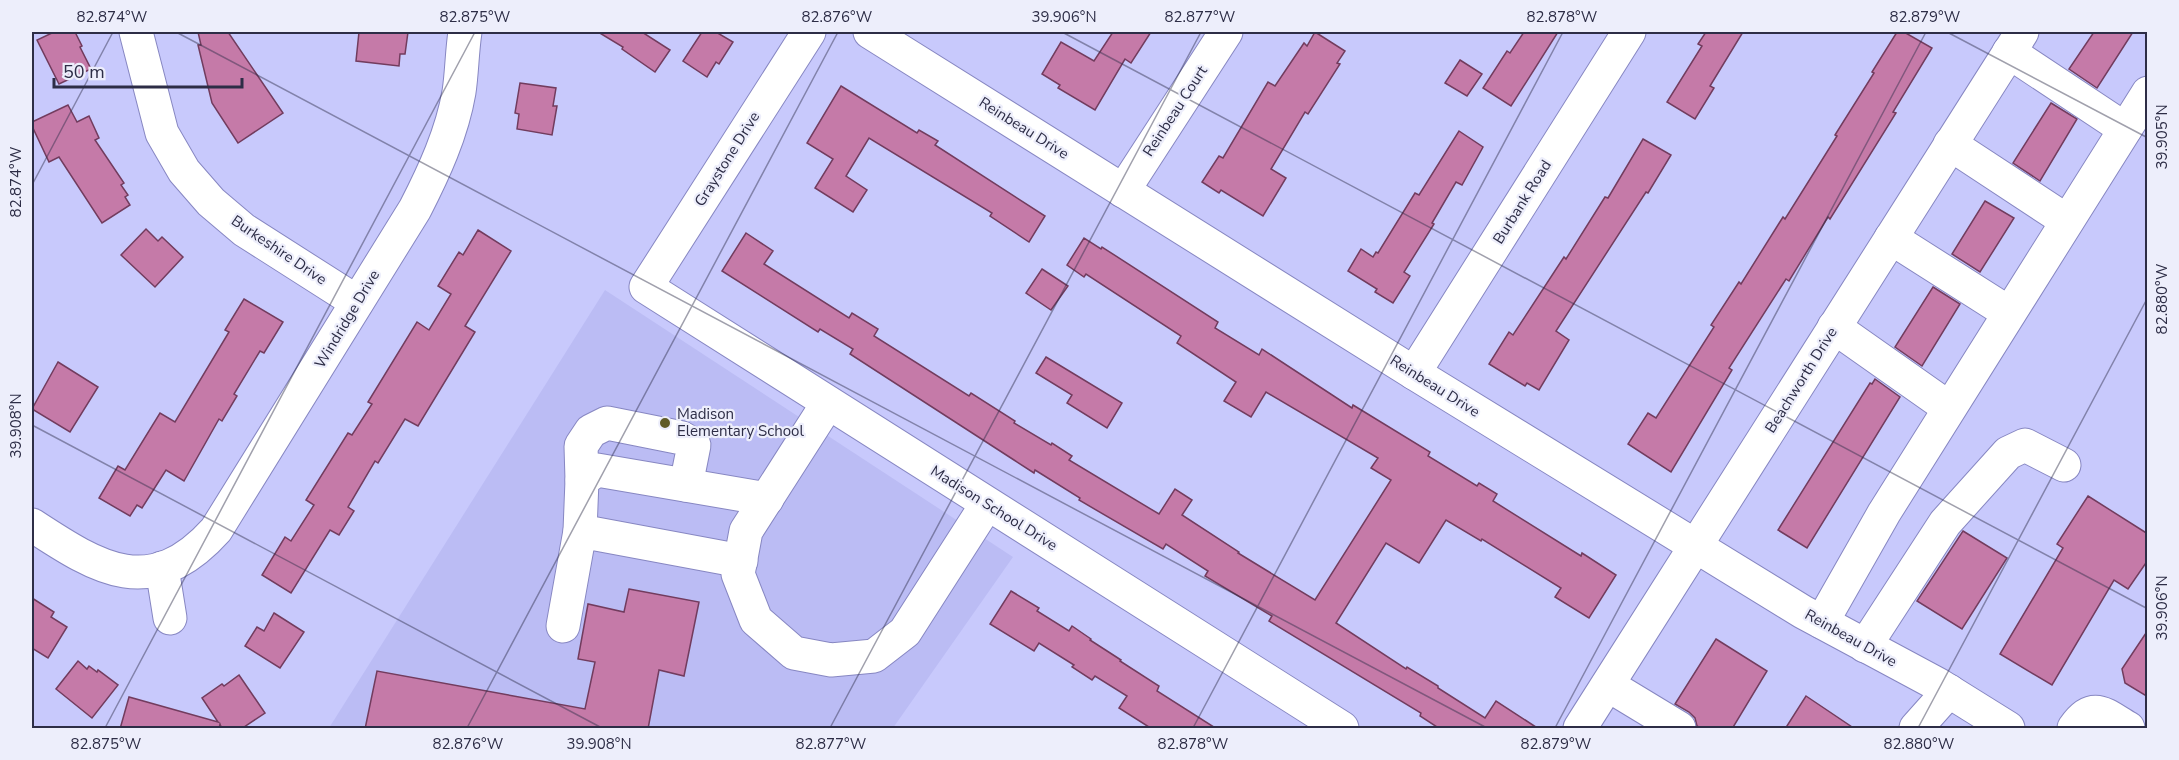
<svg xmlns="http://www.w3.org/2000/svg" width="2179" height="760" viewBox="0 0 2179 760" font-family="'Nunito Sans',sans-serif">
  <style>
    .built { fill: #bbbcf4 }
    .building { fill: #c57aa8; stroke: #723c5e; stroke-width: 1.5 }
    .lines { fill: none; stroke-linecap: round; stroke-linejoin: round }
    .minor-casing { stroke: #8787c2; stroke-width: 35 }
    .minor { stroke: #fff; stroke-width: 33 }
    .ticks { fill: none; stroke: #2d2d46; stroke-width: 1.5; stroke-opacity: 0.45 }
    .poi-dot { fill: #605b27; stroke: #edeefb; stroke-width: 2 }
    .labels { text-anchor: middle; stroke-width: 4.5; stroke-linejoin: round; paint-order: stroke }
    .street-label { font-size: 15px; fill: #2d2d46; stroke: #edeefb }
    .poi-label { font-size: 15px; fill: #2d2d46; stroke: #edeefb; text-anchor: start }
    .neatline { fill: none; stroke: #2d2d46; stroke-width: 2 }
    .ticks-label { font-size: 15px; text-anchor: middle; fill: #2d2d46 }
  </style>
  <rect width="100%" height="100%" fill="#c8c9fc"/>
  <polygon class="built" points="605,290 1013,557 893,728 329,728"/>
  <g class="building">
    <polygon points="54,32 75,32 82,46 80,47 91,69 59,84 37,40"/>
    <polygon points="198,32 228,32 283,113 238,143 212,103 198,45 201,45"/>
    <polygon points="359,32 408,32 405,54 400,54 399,66 356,61"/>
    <polygon points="598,32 642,32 670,50 655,72 622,49 623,47"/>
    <polygon points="702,32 716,32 733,42 719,64 716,62 707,77 683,61"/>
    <polygon points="1113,32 1151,32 1131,63 1125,59 1095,110 1058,88 1060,85 1042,74 1061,42 1094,61"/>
    <polygon points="1315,32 1345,51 1337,63 1340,64 1308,114 1305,112 1271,169 1286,178 1263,216 1221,190 1219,193 1202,182 1219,156 1223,158 1268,82 1275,86 1304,43 1307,46"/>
    <polygon points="1524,32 1558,32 1511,106 1483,88 1507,51 1510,53"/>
    <polygon points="1706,32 1743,32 1710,86 1714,88 1695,119 1667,102 1702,46 1698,44"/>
    <polygon points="1897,32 1904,32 1932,48 1893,112 1896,113 1830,219 1828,217 1789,281 1786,279 1729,368 1732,370 1671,472 1628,444 1648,413 1656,418 1714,327 1711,325 1739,282 1741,284 1783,217 1785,219 1837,136 1835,135 1874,73 1872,72"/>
    <polygon points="2094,32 2133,32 2097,88 2069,69"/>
    <polygon points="1460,60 1482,74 1467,96 1445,83"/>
    <polygon points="520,83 556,88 553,106 557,106 552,135 517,129 519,114 515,113"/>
    <polygon points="841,86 917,133 919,130 938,141 935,145 1045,216 1029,242 990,216 992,213 869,138 846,176 867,190 853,212 815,188 833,159 807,143"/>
    <polygon points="2051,103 2077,119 2040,181 2013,163"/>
    <polygon points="68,105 77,122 89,116 99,138 95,140 124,183 121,185 128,195 125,197 130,205 102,223 59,157 49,162 32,126 32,122"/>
    <polygon points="1459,131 1483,147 1462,185 1456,182 1432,223 1434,224 1404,272 1410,276 1393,303 1375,292 1377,289 1348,271 1361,249 1373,257 1376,252 1378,253 1415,193 1419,195"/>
    <polygon points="1643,139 1671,155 1648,193 1646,192 1556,331 1569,340 1539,390 1527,383 1525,386 1489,364 1509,332 1513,335 1564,257 1566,259 1605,197 1608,198"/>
    <polygon points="1985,201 2014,218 1980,272 1952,254"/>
    <polygon points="146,229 158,241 162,237 183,257 155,287 121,255"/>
    <polygon points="478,230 511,251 465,326 475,332 418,426 405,419 378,463 375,461 348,507 354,511 339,535 330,530 291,593 262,575 285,537 291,541 314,505 306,500 348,433 352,435 372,404 368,402 417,322 429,330 451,294 438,286 459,252 463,255"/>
    <polygon points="746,233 773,251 764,264 849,318 852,313 878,329 874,336 969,396 971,393 1015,421 1014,423 1051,445 1052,443 1072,456 1069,460 1159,514 1175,489 1192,500 1182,515 1239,552 1238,553 1315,600 1391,480 1371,468 1378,458 1266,392 1251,417 1224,401 1236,382 1177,343 1181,336 1086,274 1084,277 1067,265 1084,238 1101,249 1102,247 1218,322 1215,328 1259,355 1262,349 1352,408 1353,405 1430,452 1428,456 1477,486 1479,483 1497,494 1493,501 1581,556 1582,553 1616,575 1589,618 1555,597 1561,588 1482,539 1481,541 1446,520 1419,563 1386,543 1336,623 1406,669 1407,667 1438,686 1438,688 1485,718 1496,701 1539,729 1440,729 1420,716 1421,713 1269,621 1272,616 1205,576 1208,571 1166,544 1163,549 1079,500 1080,498 1035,470 1034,473 1014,460 850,354 853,349 820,329 818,332 722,271"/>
    <polygon points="1042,269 1068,286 1051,310 1026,293"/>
    <polygon points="1933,287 1960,304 1922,366 1895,347"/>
    <polygon points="244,299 283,322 264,353 260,351 234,394 237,396 222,421 219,419 184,481 166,470 142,508 137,505 130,516 99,498 118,466 125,470 160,413 175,422 229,332 225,330"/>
    <polygon points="1046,357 1122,403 1107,428 1067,403 1072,395 1036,373"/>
    <polygon points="58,362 98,387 70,432 32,409"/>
    <polygon points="1875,379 1900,397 1807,548 1778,530 1870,383 1872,384"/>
    <polygon points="2088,496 2148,534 2148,560 2128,589 2114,580 2052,685 2000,654 2063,548 2057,544"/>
    <polygon points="1963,531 2007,558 1962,629 1917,601"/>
    <polygon points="629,589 699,602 684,676 659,670 648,729 365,729 377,671 585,709 595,662 578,659 588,604 624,612"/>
    <polygon points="1011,591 1039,608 1037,611 1069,631 1072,626 1091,639 1090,640 1121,660 1120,661 1159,686 1157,691 1217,729 1152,729 1119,708 1127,696 1095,676 1092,680 1072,667 1074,665 1039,643 1034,651 990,624"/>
    <polygon points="32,598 54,612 51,617 67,627 48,658 32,648 32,650"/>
    <polygon points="274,613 304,632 280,668 245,646 257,627 264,631"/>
    <polygon points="2148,630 2148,697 2125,683 2122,669"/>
    <polygon points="1716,639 1767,671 1732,729 1702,729 1697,726 1695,718 1689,712 1675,704"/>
    <polygon points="78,661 87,669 89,666 97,672 98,670 118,685 92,718 56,689"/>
    <polygon points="239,675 265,713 241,729 222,729 220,724 219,729 120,729 129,697 218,722 202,698 222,684 224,686"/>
    <polygon points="1806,696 1855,729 1785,729"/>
  </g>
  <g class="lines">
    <g class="minor-casing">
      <g id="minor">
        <polyline points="136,32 162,133 184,171 211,202 244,230 357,302"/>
        <polyline points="809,32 646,287 1342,728"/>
        <polyline points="870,32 1414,373 1803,612 1939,685 2008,728"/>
        <polyline points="2009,52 2125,129"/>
        <polyline points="1950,144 2067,221"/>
        <polyline points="1123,191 1226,32"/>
        <polyline points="1891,238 2009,313"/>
        <polyline points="1834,327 1949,408"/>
        <polyline points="1414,373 1629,32"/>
        <polyline points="828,403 746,531 738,574 756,620 794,653 831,660 874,656 905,632 987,504"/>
        <polyline points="582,480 581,446 591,431 607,423 682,438 694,445 686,485"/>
        <path d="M32,525C99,569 151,602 216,530L415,209C434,172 452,133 459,92C462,72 462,51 465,32"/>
        <polyline points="580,531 582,480 597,470 767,499"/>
        <polyline points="162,568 170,618"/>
        <polyline points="1822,622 1884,513 2148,93"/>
        <polyline points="563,626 580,531 741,561"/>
        <polyline points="1865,646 1945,523 2008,453 2025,445 2064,465"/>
        <polyline points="1608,685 1679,728"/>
        <polyline points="1580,728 2022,32"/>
        <polyline points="1916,728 1949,691"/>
        <path d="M2074,728C2093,700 2105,715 2128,728"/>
      </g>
    </g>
    <use href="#minor" class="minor"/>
  </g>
  <path class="ticks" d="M176,32L1487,728M1062,32L2148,609M1947,32L2148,138M32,185L113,32M32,425L602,728M105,728L475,32M467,728L838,32M830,728L1201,32M1193,728L1563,32M1555,728L1926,32M1918,728L2148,297"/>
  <circle class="poi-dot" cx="665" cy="423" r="6"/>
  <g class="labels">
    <g class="street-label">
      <text transform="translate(1175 111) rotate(-57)" y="5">Reinbeau Court</text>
      <text transform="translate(1024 128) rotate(32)" y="5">Reinbeau Drive</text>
      <text transform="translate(727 159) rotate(-58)" y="5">Graystone Drive</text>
      <text transform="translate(1522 202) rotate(-58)" y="5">Burbank Road</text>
      <text transform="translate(279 250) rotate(34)" y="5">Burkeshire Drive</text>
      <text transform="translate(347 319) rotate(-59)" y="5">Windridge Drive</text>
      <text transform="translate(1801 380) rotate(-58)" y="5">Beachworth Drive</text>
      <text transform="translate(1435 386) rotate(32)" y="5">Reinbeau Drive</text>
      <text transform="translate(994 508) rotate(32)" y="5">Madison School Drive</text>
      <text transform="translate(1851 638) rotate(29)" y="5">Reinbeau Drive</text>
    </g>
    <g class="poi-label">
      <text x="677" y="419">Madison<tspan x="677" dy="17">Elementary School</tspan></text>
    </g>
  </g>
  <rect width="2179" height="760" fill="none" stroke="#edeefb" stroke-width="66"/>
  <path d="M54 78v9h188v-9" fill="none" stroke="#2d2d46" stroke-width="3"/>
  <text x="63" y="78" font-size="18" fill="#2d2d46" stroke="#edeefb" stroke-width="4.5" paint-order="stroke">50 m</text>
  <rect x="33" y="33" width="2113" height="694" class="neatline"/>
  <g class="ticks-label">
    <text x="112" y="22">82.874°W</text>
    <text x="475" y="22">82.875°W</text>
    <text x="837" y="22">82.876°W</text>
    <text x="1064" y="22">39.906°N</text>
    <text x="1200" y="22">82.877°W</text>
    <text x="1562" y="22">82.878°W</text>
    <text x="1925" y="22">82.879°W</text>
    <text transform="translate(2162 137) rotate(-90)" y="5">39.905°N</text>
    <text transform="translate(16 182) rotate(-90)" y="5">82.874°W</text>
    <text transform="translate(2162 299) rotate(-90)" y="5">82.880°W</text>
    <text transform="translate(16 426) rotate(-90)" y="5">39.908°N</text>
    <text transform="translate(2162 608) rotate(-90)" y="5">39.906°N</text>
    <text x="106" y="749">82.875°W</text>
    <text x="468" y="749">82.876°W</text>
    <text x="599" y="749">39.908°N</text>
    <text x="831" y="749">82.877°W</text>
    <text x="1193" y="749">82.878°W</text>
    <text x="1556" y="749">82.879°W</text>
    <text x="1919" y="749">82.880°W</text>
  </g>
</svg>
